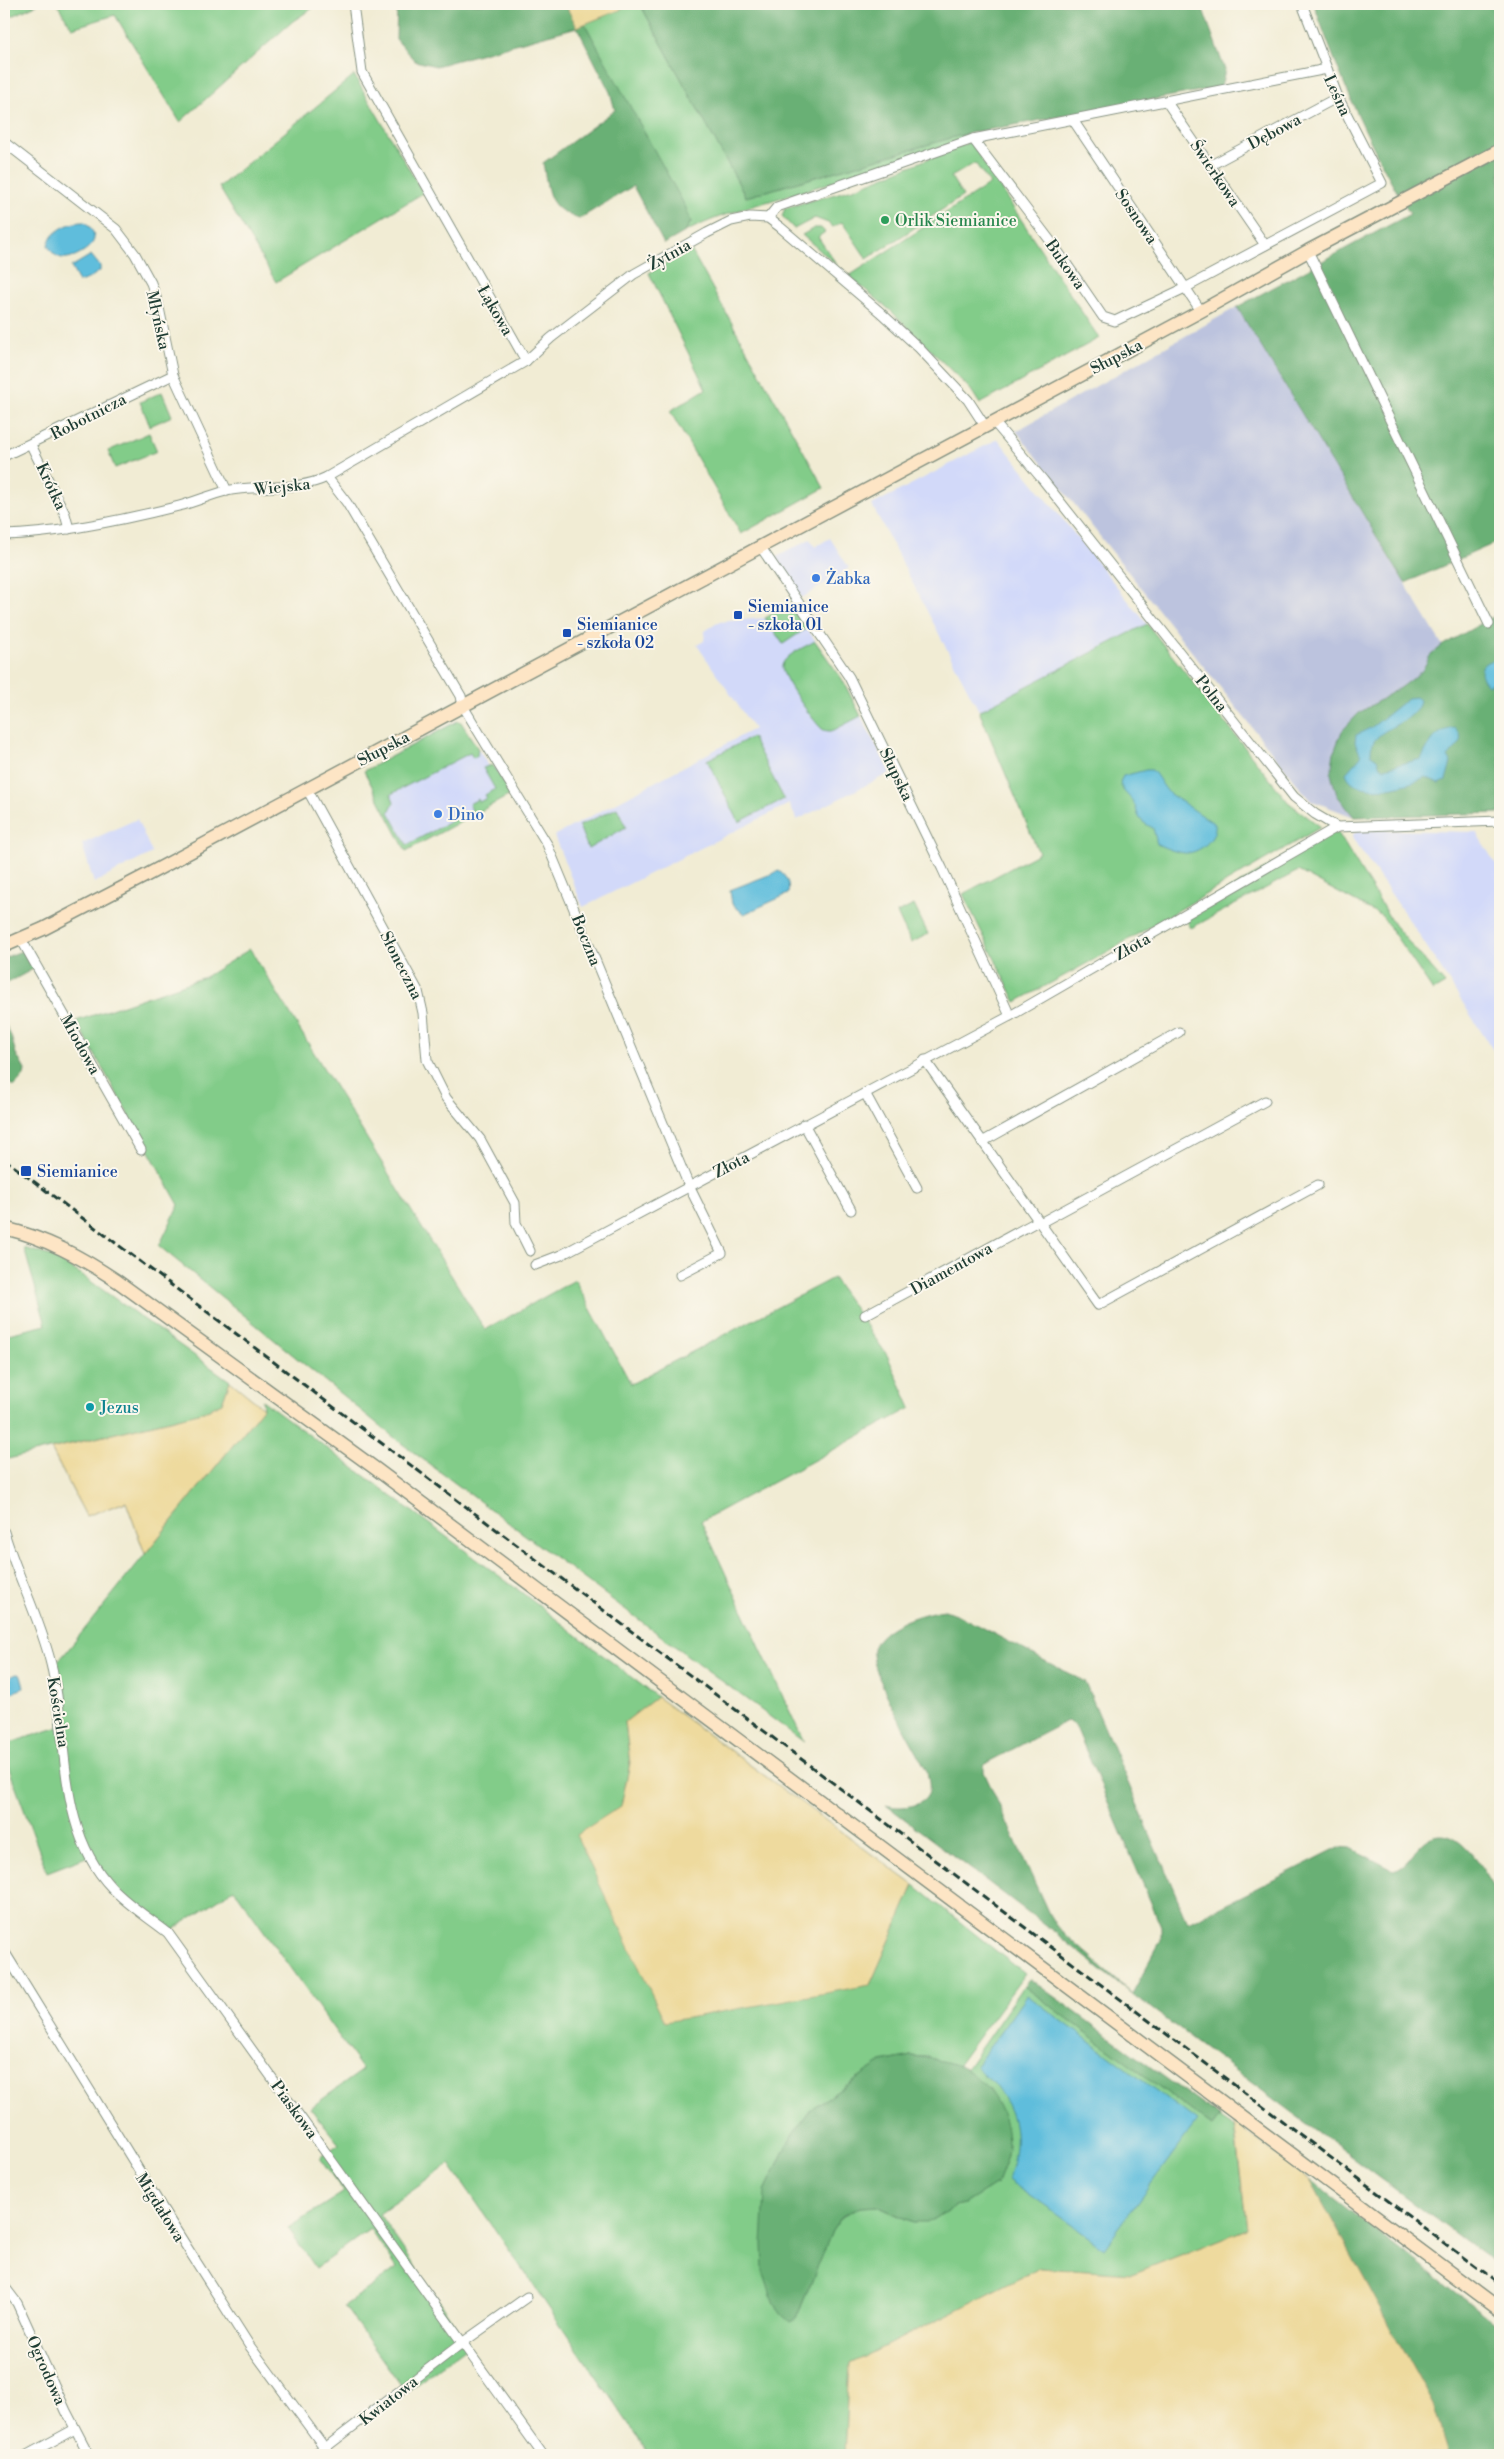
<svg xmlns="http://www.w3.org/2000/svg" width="1504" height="2459" viewBox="0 0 1504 2459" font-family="'Libre Bodoni',serif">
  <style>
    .built { fill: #d2d9f9 }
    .industrial { fill: #bcc3de }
    .green { fill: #82cc89; stroke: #50845e }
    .forest { fill: #69b075; stroke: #447654; fill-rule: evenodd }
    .sand { fill: #eeda9e; stroke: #868c69 }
    .water { fill: #5ebddc; stroke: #3e7d88 }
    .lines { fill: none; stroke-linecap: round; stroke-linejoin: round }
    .street-casing { stroke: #889484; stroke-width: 11 }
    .secondary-casing { stroke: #889484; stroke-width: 15 }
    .street { stroke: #fff; stroke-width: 9 }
    .secondary { stroke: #fde5c5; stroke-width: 12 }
    .rail { stroke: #1f3d34; stroke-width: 3; stroke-dasharray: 8 4; stroke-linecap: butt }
    .leisure-dot { fill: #2e9e5b; stroke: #fbf7ec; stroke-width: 2 }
    .shop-dot { fill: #3f7fe0; stroke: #fbf7ec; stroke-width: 2 }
    .transit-dot { fill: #1a4fb4; stroke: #fbf7ec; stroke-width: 2 }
    .culture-dot { fill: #0f9aa8; stroke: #fbf7ec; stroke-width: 2 }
    .labels { text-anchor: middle; stroke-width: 4; stroke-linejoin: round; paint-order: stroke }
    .street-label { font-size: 16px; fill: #1f3d34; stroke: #fbf7ec }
    .leisure-label { font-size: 16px; fill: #27864d; stroke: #fbf7ec; text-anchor: start }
    .shop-label { font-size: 16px; fill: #366cbe; stroke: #fbf7ec; text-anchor: start }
    .transit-label { font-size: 16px; fill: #164399; stroke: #fbf7ec; text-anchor: start }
    .culture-label { font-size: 16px; fill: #0d838f; stroke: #fbf7ec; text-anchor: start }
  </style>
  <rect width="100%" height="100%" fill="#fbf7ec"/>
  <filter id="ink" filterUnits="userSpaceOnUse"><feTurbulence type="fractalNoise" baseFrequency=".02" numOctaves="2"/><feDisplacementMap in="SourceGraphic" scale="10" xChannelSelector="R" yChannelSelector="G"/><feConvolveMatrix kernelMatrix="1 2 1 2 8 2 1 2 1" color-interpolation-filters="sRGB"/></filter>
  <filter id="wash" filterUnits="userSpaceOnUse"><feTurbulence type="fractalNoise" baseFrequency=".0096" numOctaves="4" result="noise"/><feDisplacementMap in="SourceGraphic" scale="20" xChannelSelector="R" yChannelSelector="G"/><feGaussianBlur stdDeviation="1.12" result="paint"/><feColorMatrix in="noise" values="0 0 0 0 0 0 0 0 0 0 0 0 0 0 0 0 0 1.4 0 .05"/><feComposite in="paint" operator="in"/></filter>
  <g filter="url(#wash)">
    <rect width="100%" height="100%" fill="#f1ecd4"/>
    <g class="built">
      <polygon points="998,439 1147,624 979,711 872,505"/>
      <polygon points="830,538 849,568 802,598 775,558 810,539 815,547"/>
      <polygon points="790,604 842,679 890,773 797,820 789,804 583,907 554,836 754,729 697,645 704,641 705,631 719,622 765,618"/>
      <polygon points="456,721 461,722 488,765 495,767 512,794 406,851 364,771"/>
      <polygon points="137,819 152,853 94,883 82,844"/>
      <polygon points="1383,830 1476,832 1500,871 1500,1061 1414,927 1353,839 1352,835 1358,831"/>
    </g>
    <polygon class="industrial" points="1237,307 1500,740 1500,813 1354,817 1310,800 1016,431"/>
    <g class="green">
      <polygon points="4,4 38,4 4,20"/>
      <polygon points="57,4 319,4 293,21 180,122 115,15 72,28"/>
      <path d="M574,4L595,18L609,14L618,4H640L746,197L965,134L967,138C912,157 857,175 800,192C761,204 722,213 685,232L691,222Z"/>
      <polygon points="354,75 423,193 276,282 219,187"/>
      <polygon points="970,142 1099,338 980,404 971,390 891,311 849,276 990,184 975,163 951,177 963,196 867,259 842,222 833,227 828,223 815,218 794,229 782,216 785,208 853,189"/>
      <polygon points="814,228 821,228 825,232 818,237 837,265 802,235"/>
      <polygon points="691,250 824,488 741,534 670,411 706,389 649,273"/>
      <polygon points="162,392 172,416 150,426 140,402"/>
      <polygon points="149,433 157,451 115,468 108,451"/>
      <polygon points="790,604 807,628 783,644 765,618"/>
      <polygon points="1147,624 1288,802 1321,827 1095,959 1016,1002 963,894 1039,853 979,711"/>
      <path d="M815,641L842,679L861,716L832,731C828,731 824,731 821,728C813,720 780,676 782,666C784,655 807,646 815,641Z"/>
      <polygon points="458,721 461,722 478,749 477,756 473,758 470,753 391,794 394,802 389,812 407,845 472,810 469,804 478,799 479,802 487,798 485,795 495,789 483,768 492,765 512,794 406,851 364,771"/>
      <polygon points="752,737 784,799 739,822 707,760"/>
      <polygon points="617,808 626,827 588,849 579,826"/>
      <polygon points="1335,828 1394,925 1445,984 1433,991 1382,916 1298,871 1191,928 1184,916"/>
      <polygon points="914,905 928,934 911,943 897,913"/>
      <polygon points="250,949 485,1330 575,1280 631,1384 833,1278 887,1355 911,1408 701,1521 804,1742 401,1443 159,1246 179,1205 76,1021 205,977"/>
      <polygon points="24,1248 51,1256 79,1273 230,1381 222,1403 203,1412 4,1460 4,1335 46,1325"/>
      <polygon points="262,1400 521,1592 657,1697 625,1722 630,1763 621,1807 870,1985 914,1885 1025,1974 957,2066 927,2057 911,2056 882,2062 812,2108 789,2140 765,2191 796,2319 832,2231 842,2217 860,2207 877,2206 912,2222 936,2219 955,2206 965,2204 997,2184 1007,2155 1007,2134 989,2090 966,2069 1024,1986 1212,2126 1219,2117 1234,2127 1247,2229 1132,2274 1040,2268 850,2364 845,2455 650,2455 450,2164 379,2214 469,2345 406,2392 344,2306 397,2268 370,2229 316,2268 288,2228 344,2192 319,2158 339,2144 310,2108 363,2070 234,1889 168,1933 135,1908 89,1856 47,1872 4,1755 4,1745 62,1726 52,1665 63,1656 263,1408"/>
    </g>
    <g class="forest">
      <path d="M397,4H574L686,208L691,222L685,232L664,244L633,186L579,219C546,207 549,194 543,163L615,110L610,92L577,27L436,66L415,61L396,39Z"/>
      <polygon points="640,4 1201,4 1225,70 1221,87 965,134 746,197"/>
      <path d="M1314,4H1500V550L1495,543L1405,583L1237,307L1410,214C1370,148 1339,76 1314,4Z"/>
      <polygon points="1500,613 1500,813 1354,817 1337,795 1331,774 1334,752 1342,731 1359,713 1401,687 1422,671 1430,656 1443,645"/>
      <polygon points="24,950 35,968 4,985 4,958"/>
      <path d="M4,1022L11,1036L16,1054L25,1070L24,1076L14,1087C0,1080 4,1038 4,1022Z"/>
      <path d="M945,1610L958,1615L1085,1682L1188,1923L1339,1847L1351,1848L1393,1870C1407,1867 1411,1854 1421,1845C1455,1811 1484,1873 1500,1897V2267L1132,1994L1053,1931L886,1805C897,1809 923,1808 928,1794C931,1787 928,1778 927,1771C915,1747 869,1672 873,1649C878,1626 925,1612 945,1610ZM1067,1721L1075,1725L1161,1926V1940L1132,1994L1057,1927L1049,1914L984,1772V1766L988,1762Z"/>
      <polygon points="1030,1979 1219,2117 1212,2126 1024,1986"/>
      <path d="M911,2056C926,2057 954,2062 967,2070C993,2086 1013,2124 1007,2155C1005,2165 1000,2175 997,2184L965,2204L955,2206L936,2219L925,2222H913L877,2206L860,2207L842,2216L832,2231L796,2319L790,2322L781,2314L771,2296L763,2271L762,2244L765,2191L789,2140L812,2108L882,2062Z"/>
      <polygon points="1310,2180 1500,2327 1500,2455 1449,2455 1433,2404"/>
    </g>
    <g class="sand">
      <polygon points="565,4 635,4 577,27"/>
      <polygon points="230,1381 263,1408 145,1554 126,1502 86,1516 51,1449 203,1412 222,1403"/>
      <polygon points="657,1697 914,1885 870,1985 665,2022 576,1835 621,1806 630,1763 625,1722"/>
      <polygon points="1234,2122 1310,2180 1433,2404 1449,2455 845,2455 850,2364 1040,2268 1132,2274 1247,2229"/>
    </g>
    <g class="water">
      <path d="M85,222C89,226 95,232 94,239C93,244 88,248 84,251C70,260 56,263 48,245C51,231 71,221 85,222Z"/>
      <polygon points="91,255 100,266 100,271 88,279 79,282 71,267"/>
      <path d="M1496,660L1500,662V678L1488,685C1477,674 1479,661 1496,660Z"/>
      <path d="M1416,697L1420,700C1417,727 1368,725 1371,755L1377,759L1380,766L1385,768L1421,759C1430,743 1435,730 1455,728L1460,734L1461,742L1448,757L1451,762L1446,780L1439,783L1425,777C1407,787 1354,799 1346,773L1361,756L1355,742L1356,735L1372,727L1408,698Z"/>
      <path d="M1146,770H1152C1159,777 1162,786 1170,794L1215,824C1217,839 1199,854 1184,853C1175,852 1165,848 1157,844L1153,828C1132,818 1141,812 1131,799C1126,793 1121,790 1120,782L1123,776Z"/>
      <path d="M779,871C787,877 790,884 788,894L744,914L732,904L730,890Z"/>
      <polygon points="17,1674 21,1675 24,1688 11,1693 8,1687 11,1676"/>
      <path d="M1027,1995L1197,2121L1104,2248L1008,2180C1024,2129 1014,2102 976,2066Z"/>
    </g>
  </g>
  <g filter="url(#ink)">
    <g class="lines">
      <g class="street-casing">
        <g id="street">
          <polyline points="353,4 362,72 526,361"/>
          <polyline points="1166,101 1265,245"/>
          <polyline points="1073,120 1201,311"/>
          <polyline points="973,139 1055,247 1103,317 1115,321 1185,288 1382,183 1338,97 1302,4"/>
          <polyline points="4,142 116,229 135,254 151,283 158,303 173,375 227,491"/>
          <polyline points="1211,165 1338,97"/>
          <polyline points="768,218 777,207 973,139 1327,69"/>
          <polyline points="1308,251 1489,624"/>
          <polyline points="994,422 1043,480 1294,797 1315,814 1337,827 1500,821"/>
          <polyline points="31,445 65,514 69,529"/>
          <polyline points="4,456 173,375"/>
          <polyline points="327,477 526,361 551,338 634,274 707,233 731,221 750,217 768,218 780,227 880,312 919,348 968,400 985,426"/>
          <path d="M4,535C58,534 127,519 179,506C195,502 210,495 226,491C260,484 296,492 327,477L347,503L461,696L463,706L475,726L547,844L689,1186L722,1253L680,1275"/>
          <polyline points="760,546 849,677 942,868 1010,1016"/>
          <polyline points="307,789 418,991 423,1013 427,1060 446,1098 480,1139 515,1203 516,1223 530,1251"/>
          <polyline points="21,939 141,1150"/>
          <polyline points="925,1060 1098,1305 1318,1185"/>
          <polyline points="865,1093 917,1188"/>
          <polyline points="804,1124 851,1210"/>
          <polyline points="982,1142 1179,1032"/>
          <polyline points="1040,1223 1265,1101"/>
          <polyline points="535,1265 561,1255 1010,1016 1337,827"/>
          <polyline points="865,1315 1038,1221"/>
          <path d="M4,1532C17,1576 40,1618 51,1664C70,1739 55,1828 112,1888C128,1905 149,1918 168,1933L543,2455"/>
          <polyline points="4,1951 169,2219 249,2345 330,2455"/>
          <polyline points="4,2286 17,2303 66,2411 89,2455"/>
          <polyline points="27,2455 75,2429"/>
          <polyline points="312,2455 325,2448 462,2343 527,2297"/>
        </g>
      </g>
      <g class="secondary-casing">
        <g id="secondary">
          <polyline points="4,946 43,929 145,876 1201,311 1308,251 1500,150"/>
          <path d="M4,1228C46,1238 81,1257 117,1281L376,1469L1500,2310"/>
        </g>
      </g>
      <use href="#street" class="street"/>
      <use href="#secondary" class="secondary"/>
      <polyline class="rail" points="4,1159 1500,2285"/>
    </g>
  </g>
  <circle class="leisure-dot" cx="885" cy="220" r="5"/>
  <g class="shop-dot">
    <circle cx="816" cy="578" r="5"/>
    <circle cx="438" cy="814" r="5"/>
  </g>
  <g class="transit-dot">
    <rect x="733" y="610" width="10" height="10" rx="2.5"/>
    <rect x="562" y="628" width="10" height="10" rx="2.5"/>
    <rect x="20" y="1165" width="12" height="12" rx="2.5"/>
  </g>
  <circle class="culture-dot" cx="90" cy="1407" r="5"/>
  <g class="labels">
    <g class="street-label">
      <text transform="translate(1338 95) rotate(65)" y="6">Leśna</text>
      <text transform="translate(1274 131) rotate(-28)" y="6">Dębowa</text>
      <text transform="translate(1216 173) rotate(56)" y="6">Świerkowa</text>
      <text transform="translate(1137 216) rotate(56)" y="6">Sosnowa</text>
      <text transform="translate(669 254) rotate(-29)" y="6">Żytnia</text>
      <text transform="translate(1066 264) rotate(55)" y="6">Bukowa</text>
      <text transform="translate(496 310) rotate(60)" y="6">Łąkowa</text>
      <text transform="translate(159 320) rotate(77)" y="6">Młyńska</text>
      <text transform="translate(1116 356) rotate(-28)" y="6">Słupska</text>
      <text transform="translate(88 416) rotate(-27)" y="6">Robotnicza</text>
      <text transform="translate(52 486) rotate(65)" y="6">Krótka</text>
      <text transform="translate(282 486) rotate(-6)" y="6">Wiejska</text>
      <text transform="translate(1212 693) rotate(52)" y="6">Polna</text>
      <text transform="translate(383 748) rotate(-28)" y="6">Słupska</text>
      <text transform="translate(897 774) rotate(64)" y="6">Słupska</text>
      <text transform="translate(587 940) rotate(68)" y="6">Boczna</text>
      <text transform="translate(1132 946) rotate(-30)" y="6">Złota</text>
      <text transform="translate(402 965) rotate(63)" y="6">Słoneczna</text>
      <text transform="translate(81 1044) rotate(61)" y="6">Miodowa</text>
      <text transform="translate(731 1164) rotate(-28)" y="6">Złota</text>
      <text transform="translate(951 1268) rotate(-29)" y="6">Diamentowa</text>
      <text transform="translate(59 1712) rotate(81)" y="6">Kościelna</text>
      <text transform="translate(295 2109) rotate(54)" y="6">Piaskowa</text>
      <text transform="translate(161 2207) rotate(58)" y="6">Migdałowa</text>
      <text transform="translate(47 2370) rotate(66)" y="6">Ogrodowa</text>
      <text transform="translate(388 2400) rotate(-38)" y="6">Kwiatowa</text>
    </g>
    <g class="leisure-label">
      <text x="895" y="226">Orlik Siemianice</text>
    </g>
    <g class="shop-label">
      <text x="826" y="584">Żabka</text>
      <text x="448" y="820">Dino</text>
    </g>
    <g class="transit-label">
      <text x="748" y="612">Siemianice<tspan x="748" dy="18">- szkoła 01</tspan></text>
      <text x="577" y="630">Siemianice<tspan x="577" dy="18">- szkoła 02</tspan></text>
      <text x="37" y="1177">Siemianice</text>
    </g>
    <g class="culture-label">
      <text x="100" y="1413">Jezus</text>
    </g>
  </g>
  <rect width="1504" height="2459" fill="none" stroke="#fbf7ec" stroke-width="20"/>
</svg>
